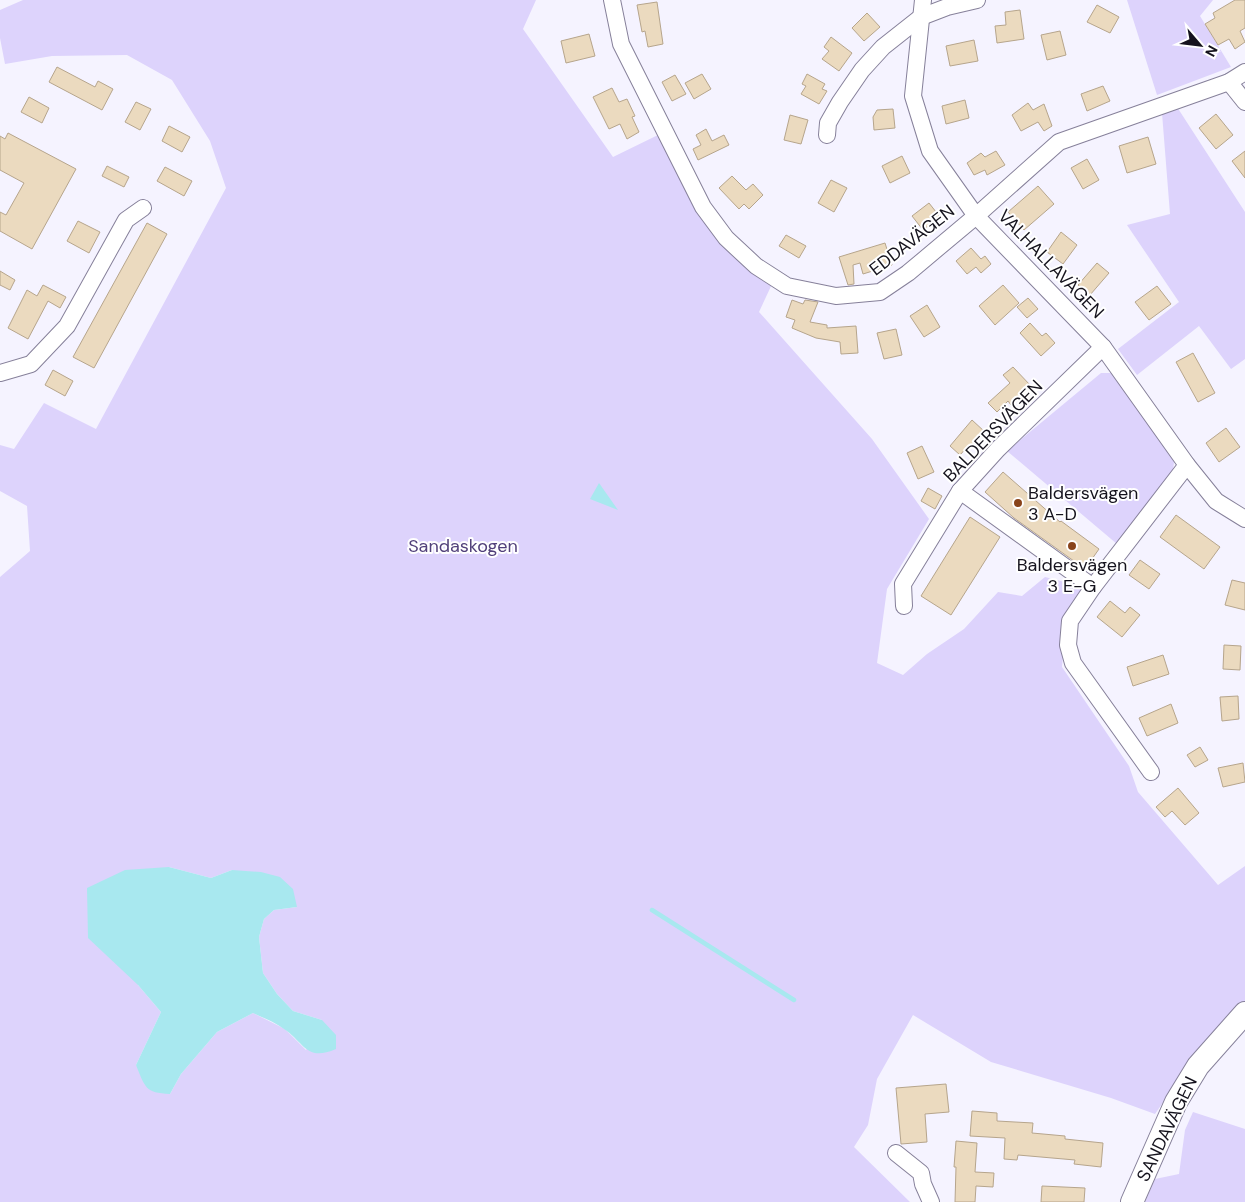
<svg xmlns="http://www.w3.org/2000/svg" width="1245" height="1202" viewBox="0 0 1245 1202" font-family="'DM Sans',sans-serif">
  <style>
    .green { fill: #ddd3fc; fill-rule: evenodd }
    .water { fill: #a8e8ef }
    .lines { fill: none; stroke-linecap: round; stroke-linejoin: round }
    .stream { stroke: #a8e8ef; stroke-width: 4.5 }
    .building { fill: #ebdabf; stroke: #b6a58c }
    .street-casing { stroke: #86809a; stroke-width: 18 }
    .secondary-casing { stroke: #86809a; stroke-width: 24 }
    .street { stroke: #fff; stroke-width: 16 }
    .secondary { stroke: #fff; stroke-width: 22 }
    .poi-dot { fill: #89441b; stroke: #fff; stroke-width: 2 }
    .labels { text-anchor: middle; stroke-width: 4; stroke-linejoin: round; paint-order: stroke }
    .street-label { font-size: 18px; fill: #15131d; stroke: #fff }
    .poi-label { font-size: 18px; fill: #15131d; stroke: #fff; text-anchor: start }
    .park-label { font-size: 18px; fill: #51407a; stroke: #fff }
  </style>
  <rect width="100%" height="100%" fill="#f5f3ff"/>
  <g class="green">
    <path d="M23,0H536L523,29L613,157L658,135L697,211L772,284L759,312L872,439L929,519L887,589L877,663L903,675L927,654L964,629L998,592L1022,596L1045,577L1084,587L1066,619L1062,667L1129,766L1138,792L1218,885L1245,866V1001L1191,1062L1155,1114L1111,1098L991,1062L913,1015L877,1079L868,1125L854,1147L910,1202H0V577L30,551L27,506L0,491V445L14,449L44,403L96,429L226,188L210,141L172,80L127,55L52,56L5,64L0,38V10ZM169,867L211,878L232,870L297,907L274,910L264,919L259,937L263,973L277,994L293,1011L322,1020L306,1050L285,1029L253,1013L217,1032L181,1074L170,1094L136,1065L161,1012L138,985Z"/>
    <polygon points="1127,0 1213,0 1200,16 1231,67 1157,95"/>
    <polygon points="1177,107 1245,212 1245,359 1231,369 1199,326 1137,375 1118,349 1179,302 1127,225 1170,214 1162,113"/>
    <polygon points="1101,373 1111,373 1174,461 1173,472 1117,544 1007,451"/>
    <polygon points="1193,1112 1245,1129 1245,1202 1145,1202 1155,1179 1179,1174 1185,1130"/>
  </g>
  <g class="water">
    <polygon points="599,483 618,510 590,499"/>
    <path d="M169,867L211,878L232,870L261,872L280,877L293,889L297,907L274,910L264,919L259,937L263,973L277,994L293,1011L322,1020L336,1035V1049C306,1062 305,1043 284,1029C275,1022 263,1018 253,1013L217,1032L181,1074L170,1094C145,1093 145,1087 136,1065L161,1012L138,985L88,938L87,888L125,870Z"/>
  </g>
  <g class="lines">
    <polyline class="stream" points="652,910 794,1000"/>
  </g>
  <g class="building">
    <polygon points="1235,0 1245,0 1245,28 1240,31 1245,42 1235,49 1229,39 1218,45 1205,24 1215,18 1213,13"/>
    <polygon points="657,2 663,44 648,47 645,31 642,32 637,5"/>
    <polygon points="1097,5 1119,17 1110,33 1087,22"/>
    <polygon points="1020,10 1024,39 997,43 995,26 1006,25 1005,12"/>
    <polygon points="867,13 880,27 864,41 852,28"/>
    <polygon points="1060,31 1066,55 1047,60 1041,35"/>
    <polygon points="589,34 595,56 566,63 561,41"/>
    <polygon points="831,37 852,53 839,71 822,59 829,51 824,47"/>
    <polygon points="974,40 978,61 950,66 946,46"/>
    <polygon points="57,67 95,87 98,81 113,89 102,110 49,82"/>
    <polygon points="702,74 711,89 694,99 685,83"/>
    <polygon points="807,74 825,84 822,89 827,91 819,104 801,94 806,86 802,84"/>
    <polygon points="675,75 686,94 672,101 662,82"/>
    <polygon points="1103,86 1110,101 1087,111 1081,94"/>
    <polygon points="612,88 619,102 627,99 635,116 632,117 639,132 627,139 620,124 609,129 593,97"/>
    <polygon points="29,97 49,108 42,123 21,112"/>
    <polygon points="965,100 969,118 946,124 942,106"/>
    <polygon points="136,102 151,109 140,130 125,122"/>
    <polygon points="1028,103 1033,110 1044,104 1052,126 1044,131 1038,122 1021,131 1012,115"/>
    <polygon points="893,109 895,128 874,130 873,117 877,110"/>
    <polygon points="1216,114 1233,135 1216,149 1199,128"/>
    <polygon points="790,115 808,120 801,144 784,140"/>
    <polygon points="169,126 190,137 182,152 162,141"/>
    <polygon points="706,129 712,141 724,135 729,145 698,160 693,149 701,145 696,135"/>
    <polygon points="8,133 76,169 32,249 0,231 0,212 6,215 24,183 0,170 0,136 5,139"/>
    <polygon points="1148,137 1156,164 1127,173 1119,146"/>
    <polygon points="996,151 1005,165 987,175 985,170 974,175 967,163 981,153 985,157"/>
    <polygon points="1245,151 1245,178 1232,161"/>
    <polygon points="902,156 910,173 890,183 882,166"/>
    <polygon points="1087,159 1099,180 1083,189 1071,168"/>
    <polygon points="107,166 129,177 124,187 102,176"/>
    <polygon points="165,167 192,181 184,196 157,181"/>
    <polygon points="732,176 746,190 753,184 763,195 749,209 744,204 739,209 719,188"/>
    <polygon points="831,180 847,188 834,212 818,203"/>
    <polygon points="1038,186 1054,204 1024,230 1008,212"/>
    <polygon points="929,203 940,217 923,230 912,216"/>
    <polygon points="78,221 100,232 89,253 67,241"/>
    <polygon points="147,223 167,234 94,368 73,357"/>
    <polygon points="1061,232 1077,245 1063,264 1047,252"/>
    <polygon points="786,235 806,246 799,258 779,246"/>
    <polygon points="885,243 892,265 863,274 860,263 853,265 854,284 848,285 839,257"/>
    <polygon points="971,248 981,259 985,256 991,264 981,273 976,267 967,274 956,261"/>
    <polygon points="1097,263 1109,273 1090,295 1078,285"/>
    <polygon points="0,271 15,280 10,290 0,285"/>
    <polygon points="43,285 66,297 60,308 48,301 28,339 8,328 27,290 37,296"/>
    <polygon points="1003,285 1019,303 995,325 979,306"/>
    <polygon points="1157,286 1171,304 1149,320 1135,302"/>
    <polygon points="1028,298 1038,309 1027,318 1017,307"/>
    <polygon points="792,300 803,304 805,300 818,302 810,322 827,325 827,328 856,326 858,353 841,354 840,342 816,338 792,328 795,320 786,317"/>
    <polygon points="927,305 940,327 924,337 910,316"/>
    <polygon points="1030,323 1042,336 1046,333 1055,343 1041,356 1020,333"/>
    <polygon points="896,329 902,355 884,359 877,333"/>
    <polygon points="1193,353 1215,393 1198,402 1176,362"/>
    <polygon points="1013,367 1031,386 1011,405 1008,401 997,412 988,403 1010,383 1003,375"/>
    <polygon points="53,370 73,381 65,396 45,385"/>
    <polygon points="972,420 985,432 970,448 968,446 960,455 950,446"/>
    <polygon points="1226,428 1240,447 1219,462 1206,443"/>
    <polygon points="922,446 934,472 918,479 907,453"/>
    <polygon points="1003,472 1060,522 1061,521 1099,549 1085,569 1014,518 985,492"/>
    <polygon points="928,488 942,496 935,509 921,501"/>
    <polygon points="1176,515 1220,547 1204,569 1160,537"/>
    <polygon points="970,517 1000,537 951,615 921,596"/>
    <polygon points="1140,560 1160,574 1149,589 1129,575"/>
    <polygon points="1232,580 1245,583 1245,610 1225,605"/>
    <polygon points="1110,601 1125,613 1130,607 1140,615 1122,637 1097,617"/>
    <polygon points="1224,645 1241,646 1240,670 1223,669"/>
    <polygon points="1163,655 1169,674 1133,686 1127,667"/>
    <polygon points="1238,696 1239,719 1222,721 1220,697"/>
    <polygon points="1171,704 1178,723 1147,736 1139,718"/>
    <polygon points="1200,747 1208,760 1195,767 1187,755"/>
    <polygon points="1243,763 1245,782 1223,787 1218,768"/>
    <polygon points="1178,788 1199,813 1185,825 1172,811 1165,817 1156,807"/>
    <polygon points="946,1084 949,1112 925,1114 927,1142 901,1144 896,1088"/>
    <polygon points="972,1111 997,1113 997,1121 1033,1123 1032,1133 1065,1136 1065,1139 1103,1143 1101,1167 1074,1164 1075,1160 1018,1155 1017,1160 1004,1159 1005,1138 970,1136"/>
    <polygon points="956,1141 977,1143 975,1172 994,1173 993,1187 976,1186 975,1202 955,1202 956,1167 954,1167"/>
    <polygon points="1042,1186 1085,1188 1084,1202 1041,1202"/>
  </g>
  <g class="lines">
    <g class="street-casing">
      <g id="street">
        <polyline points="612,0 621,44 703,207 726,238 756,266 787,286 836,296 880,292 908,273 976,216 1059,142 1229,82 1245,72"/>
        <polyline points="923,0 913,96 930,151 976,216 1103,347 1187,465 1216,501 1245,519"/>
        <polyline points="1229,82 1245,102"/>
        <polyline points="827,135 828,123 840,102 862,70 883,47 921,17 947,7 977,0"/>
        <polyline points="0,373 31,364 67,326 126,220 143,208"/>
        <polyline points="960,491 1093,587"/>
        <polyline points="904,606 903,584 960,491 998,449 1103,347"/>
        <polyline points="1151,772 1073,663 1068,645 1070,621 1093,587 1187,465"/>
        <polyline points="896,1153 921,1173 923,1184 931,1202"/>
      </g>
    </g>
    <g class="secondary-casing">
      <polyline id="secondary" points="1132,1202 1176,1102 1198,1066 1245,1013"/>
    </g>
    <use href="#street" class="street"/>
    <use href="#secondary" class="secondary"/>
  </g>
  <g class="poi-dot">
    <circle cx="1018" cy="503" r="5"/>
    <circle cx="1072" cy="546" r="5"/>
  </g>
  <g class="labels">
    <g class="street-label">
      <text transform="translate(912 240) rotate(-38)" y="6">EDDAVÄGEN</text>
      <text transform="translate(1051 264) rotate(46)" y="6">VALHALLAVÄGEN</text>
      <text transform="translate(993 431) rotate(-46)" y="6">BALDERSVÄGEN</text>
      <text transform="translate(1167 1129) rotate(-64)" y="6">SANDAVÄGEN</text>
    </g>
    <g class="poi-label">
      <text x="1028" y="499">Baldersvägen<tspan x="1028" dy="21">3 A-D</tspan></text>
      <text x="1072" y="571" text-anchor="middle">Baldersvägen<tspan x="1072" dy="21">3 E-G</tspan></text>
    </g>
    <g class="park-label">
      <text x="463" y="552">Sandaskogen</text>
    </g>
  </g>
  <g transform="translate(1200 45) rotate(118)" stroke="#ffffff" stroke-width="4" paint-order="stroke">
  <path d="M0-4L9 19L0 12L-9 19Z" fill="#15131d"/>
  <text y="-8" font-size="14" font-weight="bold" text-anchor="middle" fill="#15131d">N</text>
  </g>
</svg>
